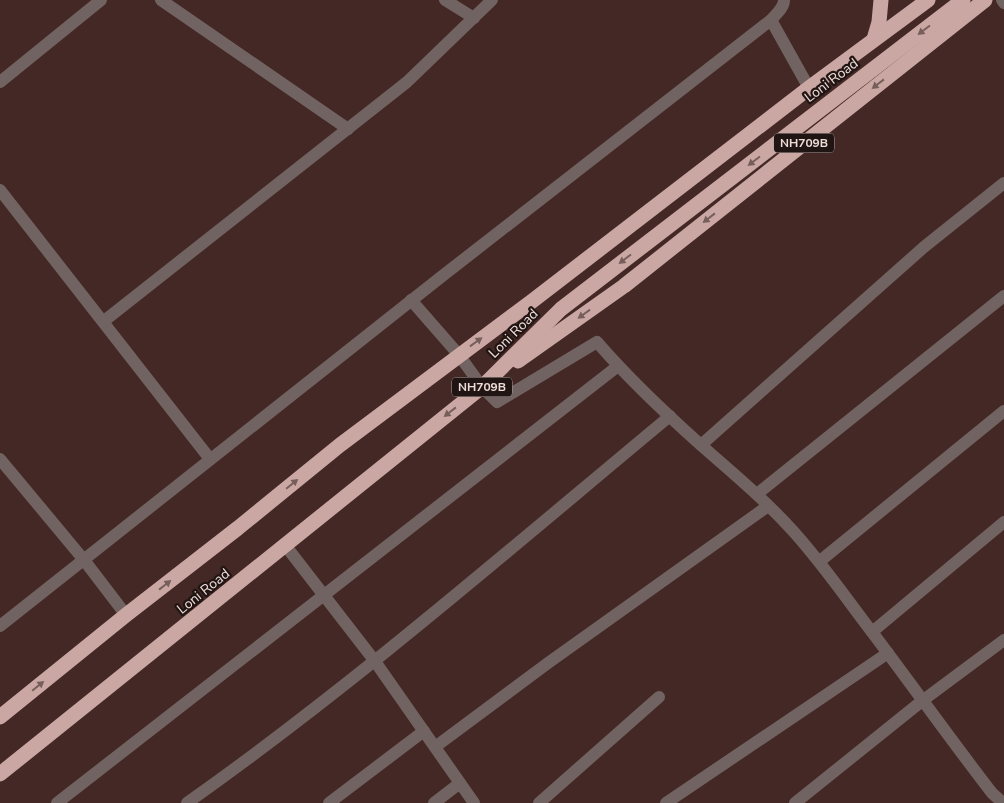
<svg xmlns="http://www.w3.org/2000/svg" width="1004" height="803" viewBox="0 0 1004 803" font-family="'Nunito Sans',sans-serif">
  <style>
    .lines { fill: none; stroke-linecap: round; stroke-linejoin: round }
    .street { stroke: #716361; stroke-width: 12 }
    .highway { stroke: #caa7a2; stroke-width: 15 }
    .oneway { fill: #765e5a }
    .labels { text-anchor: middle; stroke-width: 4.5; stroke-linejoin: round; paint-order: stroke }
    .shield { fill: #211513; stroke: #b0a09e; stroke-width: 1 }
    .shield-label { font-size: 12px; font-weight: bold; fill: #eedcd9 }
    .street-label { font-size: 14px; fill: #eedcd9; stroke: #211513 }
  </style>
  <rect width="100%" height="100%" fill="#432825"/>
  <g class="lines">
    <g class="street">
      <polyline points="161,0 348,129"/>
      <polyline points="445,0 474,18"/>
      <polyline points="1002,0 1004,3"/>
      <polyline points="771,20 809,88"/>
      <polyline points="0,82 101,0"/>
      <polyline points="0,190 210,459"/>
      <path d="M411,300L459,355L482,387L497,402L597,342C629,379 665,413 702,446C733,473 765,500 793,531C822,563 846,598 872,632C912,685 951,740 992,793L1003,803"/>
      <polyline points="104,321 407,82 492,0"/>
      <polyline points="701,445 924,247 1004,183"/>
      <polyline points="0,459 84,560 126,615"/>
      <polyline points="757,494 1004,296"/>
      <polyline points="285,545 374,660 474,803"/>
      <polyline points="820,561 1004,411"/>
      <path d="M0,626L441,277L771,20C776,14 784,8 784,0"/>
      <polyline points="872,632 1004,522"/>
      <polyline points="435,747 548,663 768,506"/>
      <polyline points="57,803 618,366"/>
      <path d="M187,803C355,684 511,548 670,416"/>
      <polyline points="329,803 424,731"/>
      <polyline points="434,803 460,783"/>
      <polyline points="539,803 659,697"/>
      <polyline points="666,803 888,653"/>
      <polyline points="795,803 922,701 1004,640"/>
    </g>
    <g class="highway">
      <polyline points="874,39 879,22 881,0"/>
      <polyline points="518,361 624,286 985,0"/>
      <polyline points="0,717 126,615 238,528 340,445 531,302 809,88 928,0"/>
      <polyline points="0,774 482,387 561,309 963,0"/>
    </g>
  </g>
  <defs><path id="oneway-solid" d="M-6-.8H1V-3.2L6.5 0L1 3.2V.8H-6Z" transform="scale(1.25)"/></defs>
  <g class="oneway">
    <use href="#oneway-solid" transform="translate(924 30) rotate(143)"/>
    <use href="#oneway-solid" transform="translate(878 84) rotate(142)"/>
    <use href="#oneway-solid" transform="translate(754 161) rotate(143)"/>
    <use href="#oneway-solid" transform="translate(709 218) rotate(142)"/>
    <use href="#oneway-solid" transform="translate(625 259) rotate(143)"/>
    <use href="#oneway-solid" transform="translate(584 314) rotate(144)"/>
    <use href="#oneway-solid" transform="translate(476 342) rotate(-36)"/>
    <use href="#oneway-solid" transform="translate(450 412) rotate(142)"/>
    <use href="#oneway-solid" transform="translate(292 484) rotate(-39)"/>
    <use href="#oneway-solid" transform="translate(165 585) rotate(-38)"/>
    <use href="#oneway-solid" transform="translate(38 686) rotate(-39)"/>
  </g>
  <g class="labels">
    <g class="shield">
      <rect x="774" y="133.5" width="60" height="19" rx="4"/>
      <rect x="452" y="377.5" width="60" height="19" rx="4"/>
    </g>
    <g class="shield-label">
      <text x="804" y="147">NH709B</text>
      <text x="482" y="391">NH709B</text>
    </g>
    <g class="street-label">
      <text transform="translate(831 80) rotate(-37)" y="5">Loni Road</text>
      <text transform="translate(513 333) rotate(-45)" y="5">Loni Road</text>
      <text transform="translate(203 591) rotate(-39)" y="5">Loni Road</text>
    </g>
  </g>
</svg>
